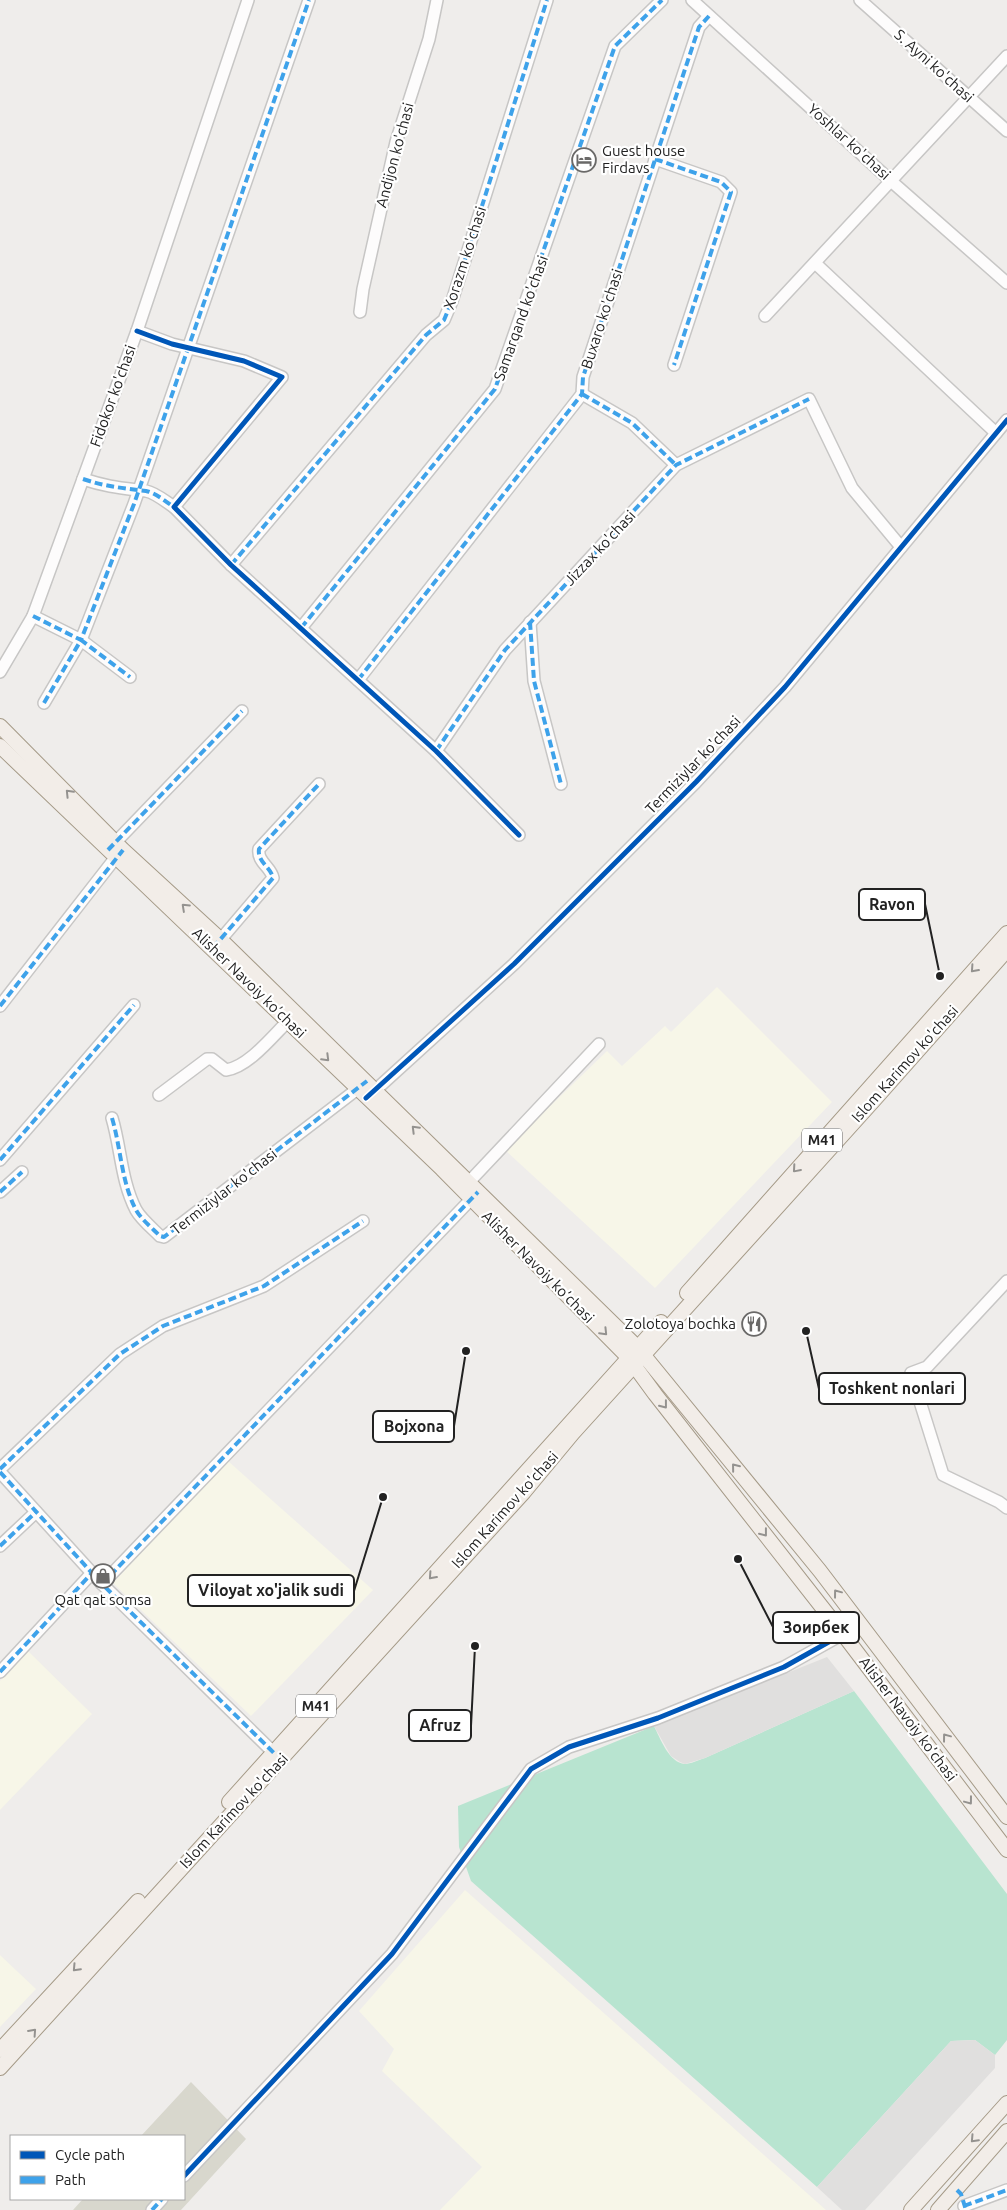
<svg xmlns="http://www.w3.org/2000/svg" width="1007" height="2210" viewBox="0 0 1007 2210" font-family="Ubuntu,sans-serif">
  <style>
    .education { fill: #f7f6e8 }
    .construction { fill: #d8d7cd }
    .pitch { fill: #b8e4d0 }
    .parking { fill: #e0dfde }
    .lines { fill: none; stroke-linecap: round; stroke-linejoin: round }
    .minor-casing { stroke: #c7c6c5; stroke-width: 14 }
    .major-casing { stroke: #a59a87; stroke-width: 16 }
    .minor { stroke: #fdfcfc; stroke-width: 11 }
    .major { stroke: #f2ede8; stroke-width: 14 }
    .quiet { stroke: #3ea2ea; stroke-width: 4; stroke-dasharray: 8 4; stroke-linecap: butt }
    .cycleway-casing { stroke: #fff; stroke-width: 8 }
    .cycleway { stroke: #0057b8; stroke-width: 5 }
    .oneway { stroke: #94928f }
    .labels { text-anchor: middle; stroke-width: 4.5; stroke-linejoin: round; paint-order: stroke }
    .shield { fill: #fff; stroke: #646464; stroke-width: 1 }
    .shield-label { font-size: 14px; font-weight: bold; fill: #222 }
    .street-label { font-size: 15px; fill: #222; stroke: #fff }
    .poi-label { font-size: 15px; fill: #222; stroke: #fff; text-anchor: start }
    .leader { fill: none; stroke: #222; stroke-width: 2 }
    .callout-dot { fill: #222; stroke: #fff; stroke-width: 2 }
    .callout { fill: #fff; stroke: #222; stroke-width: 2 }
    .callout-label { font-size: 16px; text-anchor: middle; font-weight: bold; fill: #222 }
  </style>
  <rect width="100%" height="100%" fill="#efedeb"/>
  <g class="education">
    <polygon points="717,987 832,1102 655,1288 505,1150 607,1051 622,1066 665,1026 671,1032"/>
    <polygon points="228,1461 373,1590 251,1716 113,1583"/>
    <polygon points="28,1651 92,1714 0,1810 0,1681"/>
    <polygon points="465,1890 826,2210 440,2210 482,2167 382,2071 394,2049 359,2011"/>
    <polygon points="0,1955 36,1989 0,2027"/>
  </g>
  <polygon class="construction" points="191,2082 246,2139 181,2210 73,2210 83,2199 184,2199 184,2136 141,2136"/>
  <path class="pitch" d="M854,1691L1007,1894V2040L995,2055L975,2040L951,2041L817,2187L471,1881L459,1847L458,1806L654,1726C660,1738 669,1763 685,1764C690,1764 699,1760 705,1758Z"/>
  <g class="parking">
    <polygon points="827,1657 854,1691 705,1758 685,1764 680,1762 671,1756 654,1726"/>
    <polygon points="975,2040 995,2055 995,2068 865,2210 842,2210 817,2187 951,2041"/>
  </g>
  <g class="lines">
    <g class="minor-casing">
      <g id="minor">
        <polyline points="692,0 891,181 1007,283"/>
        <polyline points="860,0 1007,131"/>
        <polyline points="655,159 721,182 731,192 674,365"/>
        <polyline points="815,263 996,433"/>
        <polyline points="360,312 363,289 396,142 429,39 437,0"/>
        <polyline points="765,316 1007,56"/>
        <polyline points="137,331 172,344 244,361 282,377 174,507 231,565 436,751 519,835"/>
        <polyline points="582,394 632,423 676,465"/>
        <path d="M83,479C107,487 123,488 146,491C156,493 166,502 174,507"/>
        <polyline points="231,565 426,335 444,320 452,301 547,0"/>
        <polyline points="33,616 81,640 134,504 309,0"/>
        <polyline points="530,622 534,681 561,784"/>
        <polyline points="301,628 495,389 615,46 662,0"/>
        <polyline points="0,672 33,616 137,331 248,0"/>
        <polyline points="358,680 582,394 583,377 699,27 709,16"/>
        <polyline points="44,703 81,640 130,677"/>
        <polyline points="436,751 505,650 676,465 809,399 852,488 901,547"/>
        <polyline points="109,849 242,711"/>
        <path d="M216,945L273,878C271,867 257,862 259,849L319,784"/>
        <polyline points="0,1006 120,852"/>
        <path d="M159,1095L207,1059H212L226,1070C248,1067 272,1037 288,1021"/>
        <polyline points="369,1096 514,964 696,782 785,687 1007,420"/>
        <path d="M112,1118C121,1148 121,1181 136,1210C141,1219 152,1228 160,1236L164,1237L364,1084"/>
        <polyline points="0,1160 134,1005"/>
        <polyline points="469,1182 599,1044"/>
        <polyline points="0,1192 22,1172"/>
        <polyline points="1007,1281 927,1367 911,1373 943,1475 999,1502 1007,1508"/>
        <polyline points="0,1469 120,1354 163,1326 264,1286 363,1221"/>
        <polyline points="0,1472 102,1584 274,1753"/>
        <polyline points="0,1546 36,1512"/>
        <polyline points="102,1584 477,1193"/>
        <polyline points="0,1672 92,1573"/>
        <polyline points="184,2176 392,1954 531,1769 569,1747 658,1718 784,1667 843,1634"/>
        <polyline points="964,2206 1007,2190"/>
        <polyline points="152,2210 162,2199"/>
      </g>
    </g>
    <g class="major-casing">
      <g id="major">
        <polyline points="0,726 123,850 221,940 637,1347 820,1571 1007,1817"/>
        <polyline points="0,746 442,1169 628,1357 655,1394 843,1634 1007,1850"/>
        <polyline points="687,1293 1007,933"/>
        <polyline points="229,1802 661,1322"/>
        <polyline points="0,2050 138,1901"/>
        <polyline points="0,2068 524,1492 573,1433 875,1099 1007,950"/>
        <polyline points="911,2210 1007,2103"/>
        <polyline points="938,2210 1007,2131"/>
      </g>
    </g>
    <use href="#minor" class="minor"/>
    <use href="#major" class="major"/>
    <g class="quiet">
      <polyline points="655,159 721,182 731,192 674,365"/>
      <polyline points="582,394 632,423 676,465"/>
      <path d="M83,479C107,487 123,488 146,491C156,493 166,502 174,507"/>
      <polyline points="231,565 426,335 444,320 452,301 547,0"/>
      <polyline points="33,616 81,640 134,504 309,0"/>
      <polyline points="530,622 534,681 561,784"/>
      <polyline points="301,628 495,389 615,46 662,0"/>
      <polyline points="358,680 582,394 583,377 699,27 709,16"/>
      <polyline points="44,703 81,640 130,677"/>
      <polyline points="436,751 505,650 676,465 809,399"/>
      <polyline points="108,850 242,711"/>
      <path d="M213,948L273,878C271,867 257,862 259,849L319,784"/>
      <polyline points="0,1006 123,850"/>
      <path d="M112,1118C121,1148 121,1181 136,1210C141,1219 152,1228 160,1236L164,1237L367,1081"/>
      <polyline points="0,1160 134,1005"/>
      <polyline points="0,1192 22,1172"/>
      <polyline points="0,1469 120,1354 163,1326 264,1286 363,1221"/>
      <polyline points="0,1472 102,1584 274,1753"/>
      <polyline points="0,1546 36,1512"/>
      <polyline points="102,1584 478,1192"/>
      <polyline points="0,1672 92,1573"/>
      <polyline points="957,2190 961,2194 966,2210"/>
      <polyline points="964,2206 1007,2190"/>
      <polyline points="152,2210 162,2199"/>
    </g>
    <g class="cycleway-casing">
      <g id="cycleway">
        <polyline points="137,331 172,344 244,361 282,377 174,507 231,565 436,751 519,835"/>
        <polyline points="366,1098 514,964 696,782 785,687 1007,420"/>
        <polyline points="184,2176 392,1954 531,1769 569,1747 658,1718 784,1667 843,1634"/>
      </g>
    </g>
    <use href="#cycleway" class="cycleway"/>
  </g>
  <defs><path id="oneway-chevron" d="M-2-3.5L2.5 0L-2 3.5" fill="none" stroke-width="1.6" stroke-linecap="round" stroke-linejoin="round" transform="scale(1.25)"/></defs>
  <g class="oneway">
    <use href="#oneway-chevron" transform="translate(69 793) rotate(-134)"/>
    <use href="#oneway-chevron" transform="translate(185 907) rotate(-137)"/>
    <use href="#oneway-chevron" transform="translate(974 969) rotate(132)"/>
    <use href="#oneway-chevron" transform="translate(326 1058) rotate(45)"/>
    <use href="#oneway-chevron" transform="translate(415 1129) rotate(-135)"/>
    <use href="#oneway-chevron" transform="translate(796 1169) rotate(131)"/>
    <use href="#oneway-chevron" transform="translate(604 1332) rotate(46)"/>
    <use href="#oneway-chevron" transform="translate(664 1405) rotate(52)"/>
    <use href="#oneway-chevron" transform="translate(735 1467) rotate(-129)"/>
    <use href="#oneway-chevron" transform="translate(764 1533) rotate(52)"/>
    <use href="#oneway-chevron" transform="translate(432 1576) rotate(132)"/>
    <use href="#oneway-chevron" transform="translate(837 1593) rotate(-127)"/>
    <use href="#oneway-chevron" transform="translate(946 1737) rotate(-127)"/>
    <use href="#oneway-chevron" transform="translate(969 1801) rotate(53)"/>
    <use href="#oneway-chevron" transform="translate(76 1968) rotate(133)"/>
    <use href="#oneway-chevron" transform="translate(33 2032) rotate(-48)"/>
    <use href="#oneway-chevron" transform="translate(974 2139) rotate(133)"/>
  </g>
  <defs>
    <g id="hotel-ring" transform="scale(1.25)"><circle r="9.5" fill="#fff" stroke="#6a6968" stroke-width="1.5"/><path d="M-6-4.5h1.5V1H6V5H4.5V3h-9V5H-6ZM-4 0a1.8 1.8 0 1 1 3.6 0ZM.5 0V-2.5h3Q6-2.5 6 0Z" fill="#6a6968"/></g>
    <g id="restaurant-ring" transform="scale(1.25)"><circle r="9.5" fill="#fff" stroke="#6a6968" stroke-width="1.5"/><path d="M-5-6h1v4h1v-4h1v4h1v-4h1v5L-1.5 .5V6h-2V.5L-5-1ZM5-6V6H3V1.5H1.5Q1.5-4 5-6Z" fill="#6a6968"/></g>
    <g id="shop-ring" transform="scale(1.25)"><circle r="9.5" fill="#fff" stroke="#6a6968" stroke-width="1.5"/><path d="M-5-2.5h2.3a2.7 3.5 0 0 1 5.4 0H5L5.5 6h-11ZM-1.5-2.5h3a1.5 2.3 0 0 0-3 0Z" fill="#6a6968"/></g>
  </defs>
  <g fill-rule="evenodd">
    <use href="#hotel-ring" x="584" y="160"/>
    <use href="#restaurant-ring" x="754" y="1324"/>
    <use href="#shop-ring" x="103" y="1576"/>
  </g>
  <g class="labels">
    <g class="shield">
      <rect x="802" y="1128.5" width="40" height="23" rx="4"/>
      <rect x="296" y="1694.5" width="40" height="23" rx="4"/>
    </g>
    <g class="shield-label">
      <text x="822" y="1145">M41</text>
      <text x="316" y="1711">M41</text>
    </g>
    <g class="street-label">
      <text transform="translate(934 66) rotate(42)" y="5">S. Ayni ko'chasi</text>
      <text transform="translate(849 142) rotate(42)" y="5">Yoshlar ko'chasi</text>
      <text transform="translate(395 155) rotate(-75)" y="5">Andijon ko'chasi</text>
      <text transform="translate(465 258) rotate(-72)" y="5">Xorazm ko'chasi</text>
      <text transform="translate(521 318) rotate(-70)" y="5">Samarqand ko'chasi</text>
      <text transform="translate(602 319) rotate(-72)" y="5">Buxaro ko'chasi</text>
      <text transform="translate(113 396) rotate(-70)" y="5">Fidokor ko'chasi</text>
      <text transform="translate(600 548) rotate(-47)" y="5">Jizzax ko'chasi</text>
      <text transform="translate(693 765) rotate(-46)" y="5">Termiziylar ko'chasi</text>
      <text transform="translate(249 983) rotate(44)" y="5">Alisher Navoiy ko’chasi</text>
      <text transform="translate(905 1064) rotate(-48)" y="5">Islom Karimov ko'chasi</text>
      <text transform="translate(224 1192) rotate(-38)" y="5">Termiziylar ko'chasi</text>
      <text transform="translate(538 1267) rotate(45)" y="5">Alisher Navoiy ko’chasi</text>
      <text transform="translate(505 1510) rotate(-48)" y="5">Islom Karimov ko'chasi</text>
      <text transform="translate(908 1719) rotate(53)" y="5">Alisher Navoiy ko’chasi</text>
      <text transform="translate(234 1811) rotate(-47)" y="5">Islom Karimov ko'chasi</text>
    </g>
    <g class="poi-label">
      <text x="602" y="156">Guest house<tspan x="602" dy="17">Firdavs</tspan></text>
      <text x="736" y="1329" text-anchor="end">Zolotoya bochka</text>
      <text x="103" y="1605" text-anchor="middle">Qat qat somsa</text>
    </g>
  </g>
  <path class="leader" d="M940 976L925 904M806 1331L819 1389M466 1351L454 1426M383 1497L354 1591M738 1559L773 1627M475 1646L471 1726"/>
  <g class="callout-dot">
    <circle cx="940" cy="976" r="5"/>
    <circle cx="806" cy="1331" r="5"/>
    <circle cx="466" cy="1351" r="5"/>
    <circle cx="383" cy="1497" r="5"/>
    <circle cx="738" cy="1559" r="5"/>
    <circle cx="475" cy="1646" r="5"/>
  </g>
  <g class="callout">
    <rect x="859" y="889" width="66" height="31" rx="5"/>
    <rect x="819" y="1373" width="146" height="31" rx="5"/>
    <rect x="373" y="1411" width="81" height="31" rx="5"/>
    <rect x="188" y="1575" width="166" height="31" rx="5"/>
    <rect x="773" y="1612" width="86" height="31" rx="5"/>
    <rect x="409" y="1710" width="62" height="31" rx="5"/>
  </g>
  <g class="callout-label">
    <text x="892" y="910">Ravon</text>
    <text x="892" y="1394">Toshkent nonlari</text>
    <text x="414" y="1432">Bojxona</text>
    <text x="271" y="1596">Viloyat xo'jalik sudi</text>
    <text x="816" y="1633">Зоирбек</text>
    <text x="440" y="1731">Afruz</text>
  </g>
  <rect x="10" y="2135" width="175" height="65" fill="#ffffff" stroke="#a7a7a7"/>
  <rect x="20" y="2151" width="25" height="8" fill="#0057b8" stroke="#a7a7a7"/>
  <text x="55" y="2160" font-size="15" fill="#222222">Cycle path</text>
  <rect x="20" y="2176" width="25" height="8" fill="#3ea2ea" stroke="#a7a7a7"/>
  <text x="55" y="2185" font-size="15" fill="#222222">Path</text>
</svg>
